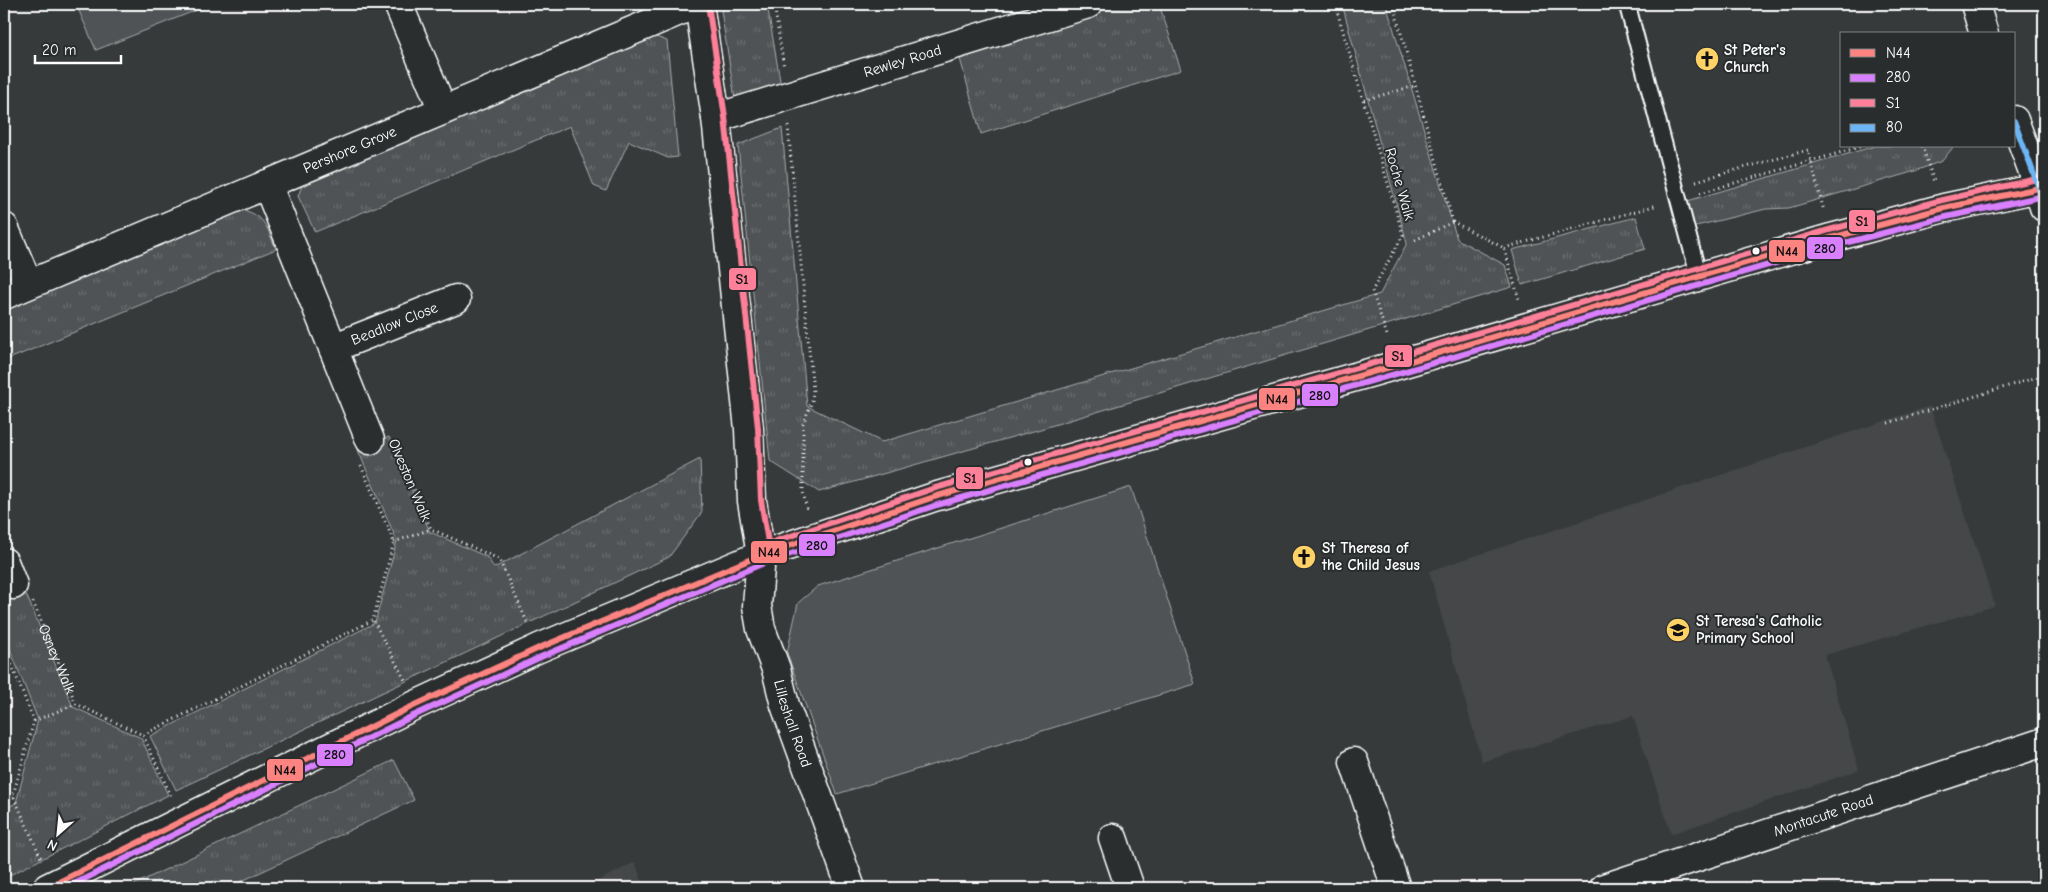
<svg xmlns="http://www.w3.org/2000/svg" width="2048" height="892" viewBox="0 0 2048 892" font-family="'Comic Neue',sans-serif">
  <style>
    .built { fill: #444748 }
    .grass { fill: url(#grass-tufts); stroke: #a8a9aa }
    .park { fill: #505354; stroke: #a8a9aa }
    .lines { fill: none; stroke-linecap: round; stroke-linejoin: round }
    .lane-casing { stroke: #fff; stroke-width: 19 }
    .street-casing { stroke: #fff; stroke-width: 31 }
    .secondary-casing { stroke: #fff; stroke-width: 31 }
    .primary-casing { stroke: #fff; stroke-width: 31 }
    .path { stroke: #fff; stroke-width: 3; stroke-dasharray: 1 4; stroke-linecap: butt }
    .lane { stroke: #2a2d2e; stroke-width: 15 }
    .street { stroke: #2a2d2e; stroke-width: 28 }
    .secondary { stroke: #2a2d2e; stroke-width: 28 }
    .primary { stroke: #2a2d2e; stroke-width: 28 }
    .bus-1-casing { stroke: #2a2d2e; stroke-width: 10 }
    .bus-2-casing { stroke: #2a2d2e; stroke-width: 10 }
    .bus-3-casing { stroke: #2a2d2e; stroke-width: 10 }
    .bus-4-casing { stroke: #2a2d2e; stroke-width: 10 }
    .bus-1 { stroke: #ff8380; stroke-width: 6 }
    .bus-2 { stroke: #d880ff; stroke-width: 6 }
    .bus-3 { stroke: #ff8098; stroke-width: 6 }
    .bus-4 { stroke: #6db6f5; stroke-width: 6 }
    .bus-dot { fill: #fff; stroke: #2a2d2e; stroke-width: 2 }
    .labels { text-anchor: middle; stroke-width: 4; stroke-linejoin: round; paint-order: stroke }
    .poi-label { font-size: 15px; font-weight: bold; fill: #fff; stroke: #2a2d2e; text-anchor: start }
    .street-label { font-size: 15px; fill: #fff; stroke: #2a2d2e }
    .line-badge { stroke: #2a2d2e; stroke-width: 2 }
    .pale-badge-label { font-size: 14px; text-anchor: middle; font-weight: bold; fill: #111 }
  </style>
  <defs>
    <pattern id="grass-tufts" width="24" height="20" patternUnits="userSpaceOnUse" patternTransform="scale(1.25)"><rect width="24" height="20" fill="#505354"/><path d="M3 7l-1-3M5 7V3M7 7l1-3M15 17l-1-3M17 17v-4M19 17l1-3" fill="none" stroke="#6a6d6e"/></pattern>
  </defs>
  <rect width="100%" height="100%" fill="#373a3b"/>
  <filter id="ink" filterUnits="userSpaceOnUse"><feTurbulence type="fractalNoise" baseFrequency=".02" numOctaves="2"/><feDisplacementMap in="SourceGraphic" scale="10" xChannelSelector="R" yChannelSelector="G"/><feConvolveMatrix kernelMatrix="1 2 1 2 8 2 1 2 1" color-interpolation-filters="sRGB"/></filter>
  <g filter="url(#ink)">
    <g class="built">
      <polygon points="1930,406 1995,606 1825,655 1859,770 1671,834 1633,716 1482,762 1429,571"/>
      <polygon points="635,862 645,888 584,888"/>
    </g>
    <g class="grass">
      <polygon points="720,4 767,4 782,92 735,99"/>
      <polygon points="1119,4 1159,4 1181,70 981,134 959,55"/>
      <polygon points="1342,4 1386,4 1457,239 1505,265 1512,287 1037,430 819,492 770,461 738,145 782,128 807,406 882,442 1380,294 1407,243"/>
      <polygon points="651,35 667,41 678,157 668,158 629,141 606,191 594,186 570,126 315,232 298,196 305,178"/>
      <polygon points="1875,146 1954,146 1942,161 1912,172 1789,208 1766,209 1692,227 1684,202"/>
      <path d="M243,210C266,216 267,229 276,249L4,361V305L232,211Z"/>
      <polygon points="1636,217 1645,249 1522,285 1512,250"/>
      <polygon points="389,437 430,532 487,557 494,568 700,459 702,512 669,557 176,790 150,736 375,623 397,541 358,450"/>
      <polygon points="23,587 73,707 141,738 168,795 4,878 4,809 16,803 38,720 4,634 4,595"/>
      <polygon points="394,760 414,800 227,888 127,888"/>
    </g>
    <g class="park">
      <polygon points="76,4 212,4 96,50"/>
      <polygon points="1131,487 1195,684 837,794 787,653 798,603 818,586"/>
    </g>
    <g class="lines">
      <g class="lane-casing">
        <polyline id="lane" points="1627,4 1699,277"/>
      </g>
      <g class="street-casing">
        <g id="street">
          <polyline points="398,4 443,110"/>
          <path id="s2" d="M716,118L1088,4"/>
          <polyline points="267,184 370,440"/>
          <polyline points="4,227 28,284"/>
          <path id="s3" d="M4,295L696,4"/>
          <path id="s4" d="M333,348L456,299"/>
          <polyline points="4,562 13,585"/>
          <polyline points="1354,762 1396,888"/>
          <polyline points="1113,838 1130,888"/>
          <path id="s5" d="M1604,888L2044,742"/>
        </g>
      </g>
      <g class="secondary-casing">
        <g id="secondary">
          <path id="s6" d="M699,4L716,118L749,429L752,501L761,555L757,606L761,629L776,669L785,705L851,888"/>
          <polyline points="1975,4 1984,34"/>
          <polyline points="2014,120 2039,188 2044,207"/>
        </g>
      </g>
      <g class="primary-casing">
        <polyline id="primary" points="47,888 409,708 539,648 761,555 934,497 1397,365 1831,238 1944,208 2044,187"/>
      </g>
      <g class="path">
        <polyline points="774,4 784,68"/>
        <polyline points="1335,4 1403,235 1372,291 1388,338"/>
        <polyline points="1393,4 1453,222 1504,248 1519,299"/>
        <polyline points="1364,100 1415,86"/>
        <polyline points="788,126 813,391 812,401 803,424 803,492 807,509"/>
        <polyline points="1922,146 1934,182"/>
        <polyline points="1696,181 1808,150 1824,211"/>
        <polyline points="1700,193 1863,146"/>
        <polyline points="1415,240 1453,222"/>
        <polyline points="1504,248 1658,205"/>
        <polyline points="1888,423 2044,375"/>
        <polyline points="397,448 431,529 499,559 527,622"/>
        <polyline points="361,466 394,542 373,620 405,680"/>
        <polyline points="394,542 431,529"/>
        <path id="s1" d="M33,602L76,704L143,735L171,796"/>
        <polyline points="4,646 34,721 13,795 42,860"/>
        <polyline points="34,721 76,704"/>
        <polyline points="143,735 373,620"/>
        <polyline points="4,800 13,795"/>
      </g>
      <use href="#lane" class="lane"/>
      <use href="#street" class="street"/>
      <use href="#secondary" class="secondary"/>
      <use href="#primary" class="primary"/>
      <g class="bus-1-casing">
        <polyline id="bus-1" points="47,888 409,708 539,648 761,555 934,497 1397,365 1831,238 1944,208 2044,187"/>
      </g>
      <g class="bus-2-casing">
        <polyline id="bus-2" points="66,888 413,716 543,656 764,563 937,505 1399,373 1833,246 1946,217 2044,196"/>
      </g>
      <g class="bus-3-casing">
        <g id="bus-3">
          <polyline points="708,4 725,117 758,428 761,500 770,554"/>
          <polyline points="758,547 932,489 1395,357 1829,230 1942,200 2042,178"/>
        </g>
      </g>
      <g class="bus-4-casing">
        <polyline id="bus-4" points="2014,121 2039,188 2044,207"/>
      </g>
      <use href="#bus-1" class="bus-1"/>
      <use href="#bus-2" class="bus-2"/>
      <use href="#bus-3" class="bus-3"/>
      <use href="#bus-4" class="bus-4"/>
    </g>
  </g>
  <defs>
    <g id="church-disc" transform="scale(1.25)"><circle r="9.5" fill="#ffd166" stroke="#2a2d2e"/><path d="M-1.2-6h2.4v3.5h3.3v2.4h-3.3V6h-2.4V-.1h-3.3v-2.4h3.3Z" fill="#111"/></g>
    <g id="school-disc" transform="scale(1.25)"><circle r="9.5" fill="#ffd166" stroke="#2a2d2e"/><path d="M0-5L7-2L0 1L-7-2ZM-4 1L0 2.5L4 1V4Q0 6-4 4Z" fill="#111"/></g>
  </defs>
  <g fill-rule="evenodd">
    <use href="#church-disc" x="1707" y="59"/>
    <use href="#church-disc" x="1304" y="557"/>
    <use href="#school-disc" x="1678" y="630"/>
  </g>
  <g class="bus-dot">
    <circle cx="1756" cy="251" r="4.5"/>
    <circle cx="1028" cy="462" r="4.5"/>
  </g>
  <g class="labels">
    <g class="poi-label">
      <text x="1724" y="55">St Peter's<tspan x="1724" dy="17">Church</tspan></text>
      <text x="1322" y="553">St Theresa of<tspan x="1322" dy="17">the Child Jesus</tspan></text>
      <text x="1696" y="626">St Teresa's Catholic<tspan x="1696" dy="17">Primary School</tspan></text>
    </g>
    <g class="street-label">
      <text dy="5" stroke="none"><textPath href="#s2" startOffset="195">Rewley Road</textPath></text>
      <text dy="5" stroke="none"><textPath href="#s3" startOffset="375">Pershore Grove</textPath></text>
      <text transform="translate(1400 184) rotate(74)" y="5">Roche Walk</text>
      <text dy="5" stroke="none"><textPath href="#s4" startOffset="66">Beadlow Close</textPath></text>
      <text transform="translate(410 480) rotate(67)" y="5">Olveston Walk</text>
      <text dy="5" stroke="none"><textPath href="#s1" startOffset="62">Osney Walk</textPath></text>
      <text dy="5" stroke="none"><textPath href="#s6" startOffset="729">Lilleshall Road</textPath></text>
      <text dy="5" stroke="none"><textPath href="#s5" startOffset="231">Montacute Road</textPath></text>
    </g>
  </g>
  <g class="line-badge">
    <rect x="1848" y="209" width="28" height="24" rx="5" fill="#ff8098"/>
    <rect x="1806" y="236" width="38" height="24" rx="5" fill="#d880ff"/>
    <rect x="1768" y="239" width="38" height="24" rx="5" fill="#ff8380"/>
    <rect x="728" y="267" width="29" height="24" rx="5" fill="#ff8098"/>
    <rect x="1384" y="344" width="29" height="24" rx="5" fill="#ff8098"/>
    <rect x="1301" y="383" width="38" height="24" rx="5" fill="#d880ff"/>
    <rect x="1258" y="387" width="38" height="24" rx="5" fill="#ff8380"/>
    <rect x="955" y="466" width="29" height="24" rx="5" fill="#ff8098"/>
    <rect x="798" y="533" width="38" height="24" rx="5" fill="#d880ff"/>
    <rect x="750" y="540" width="38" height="24" rx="5" fill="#ff8380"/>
    <rect x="316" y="743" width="38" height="24" rx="5" fill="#d880ff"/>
    <rect x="266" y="758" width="38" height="24" rx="5" fill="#ff8380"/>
  </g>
  <g class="pale-badge-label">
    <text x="1862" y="226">S1</text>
    <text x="1825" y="253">280</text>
    <text x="1787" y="256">N44</text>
    <text x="742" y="284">S1</text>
    <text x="1398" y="361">S1</text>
    <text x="1320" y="400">280</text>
    <text x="1277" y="404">N44</text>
    <text x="970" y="483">S1</text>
    <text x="817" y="550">280</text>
    <text x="769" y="557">N44</text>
    <text x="335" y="759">280</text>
    <text x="285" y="775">N44</text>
  </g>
  <rect width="2048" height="892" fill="none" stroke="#2a2d2e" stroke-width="20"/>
  <rect x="10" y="10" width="2028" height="872" fill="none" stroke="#fff" stroke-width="2" filter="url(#ink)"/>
  <rect x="1840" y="32" width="175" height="115" fill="#2a2d2e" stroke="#7f8182"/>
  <rect x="1850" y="49" width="25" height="8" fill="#ff8380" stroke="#7f8182"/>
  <text x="1886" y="58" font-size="15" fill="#ffffff">N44</text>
  <rect x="1850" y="74" width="25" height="8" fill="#d880ff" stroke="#7f8182"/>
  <text x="1886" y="82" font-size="15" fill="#ffffff">280</text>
  <rect x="1850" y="99" width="25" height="8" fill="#ff8098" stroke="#7f8182"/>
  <text x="1886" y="108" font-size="15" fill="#ffffff">S1</text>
  <rect x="1850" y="124" width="25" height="8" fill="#6db6f5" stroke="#7f8182"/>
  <text x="1886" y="132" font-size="15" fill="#ffffff">80</text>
  <g transform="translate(58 834) rotate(207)" stroke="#2a2d2e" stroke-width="4" paint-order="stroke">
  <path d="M0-4L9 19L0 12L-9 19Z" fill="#ffffff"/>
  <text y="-8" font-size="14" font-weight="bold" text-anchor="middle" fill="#ffffff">N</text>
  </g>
  <path d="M35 55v8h86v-8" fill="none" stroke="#ffffff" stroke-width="2.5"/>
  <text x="42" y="55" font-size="15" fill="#ffffff" stroke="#2a2d2e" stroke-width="4" paint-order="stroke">20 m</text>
</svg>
